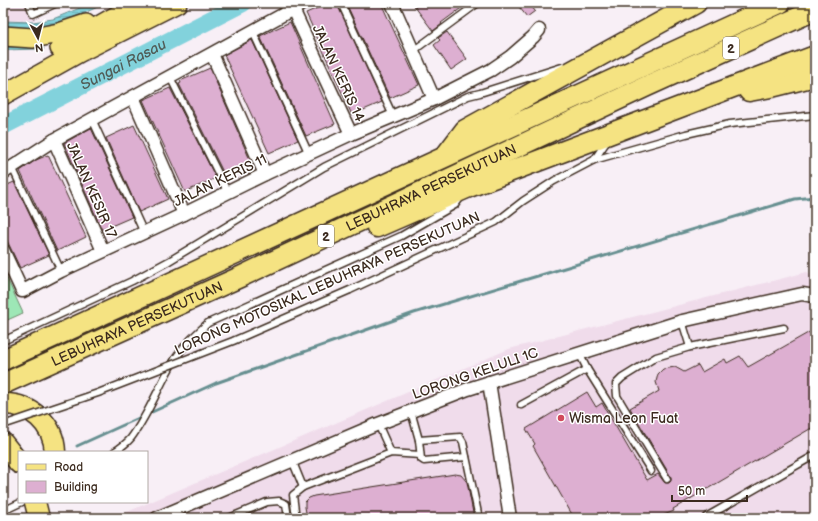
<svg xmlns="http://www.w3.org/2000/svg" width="818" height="521" viewBox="0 0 818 521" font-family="'Balsamiq Sans',sans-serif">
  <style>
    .built { fill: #f0dceb }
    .park { fill: #9de7b6; stroke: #6c886a }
    .water { fill: url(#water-rules); stroke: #668f90 }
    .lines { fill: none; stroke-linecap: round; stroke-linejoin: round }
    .stream { stroke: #668f90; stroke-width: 3 }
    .river { stroke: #82d2dc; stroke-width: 18 }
    .building { fill: #ddafd1; stroke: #3b2a1e }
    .service-casing { stroke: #3b2a1e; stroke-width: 9 }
    .minor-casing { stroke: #3b2a1e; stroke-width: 15 }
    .primary-casing { stroke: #3b2a1e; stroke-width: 22 }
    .trunk-casing { stroke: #3b2a1e; stroke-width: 23 }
    .service { stroke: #fff; stroke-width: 6 }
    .minor { stroke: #fff; stroke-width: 12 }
    .primary { stroke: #f5e382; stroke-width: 19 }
    .trunk { stroke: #f5e382; stroke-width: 20 }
    .service-bridge-casing { stroke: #3b2a1e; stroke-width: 9; stroke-linecap: butt }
    .trunk-bridge-casing { stroke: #3b2a1e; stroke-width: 23; stroke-linecap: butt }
    .service-bridge { stroke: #fff; stroke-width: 6 }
    .trunk-bridge { stroke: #f5e382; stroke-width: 20 }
    .poi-dot { fill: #d1495b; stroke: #fff; stroke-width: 1.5 }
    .labels { text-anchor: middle; stroke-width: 3; stroke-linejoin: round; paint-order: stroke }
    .shield { fill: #fff; stroke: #766a62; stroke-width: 1 }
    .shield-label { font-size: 13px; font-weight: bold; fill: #3b2a1e }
    .street-label { font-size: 14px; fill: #3b2a1e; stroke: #fff }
    .poi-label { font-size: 14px; fill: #3b2a1e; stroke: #fff; text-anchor: start }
    .water-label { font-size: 15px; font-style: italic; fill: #505c57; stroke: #fff }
  </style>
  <defs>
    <pattern id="water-rules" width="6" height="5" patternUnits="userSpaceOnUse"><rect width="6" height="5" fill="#82d2dc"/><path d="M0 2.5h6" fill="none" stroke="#71b4bc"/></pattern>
  </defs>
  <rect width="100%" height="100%" fill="#f8eff6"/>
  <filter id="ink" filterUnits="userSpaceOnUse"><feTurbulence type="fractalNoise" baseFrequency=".025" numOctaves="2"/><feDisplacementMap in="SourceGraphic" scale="8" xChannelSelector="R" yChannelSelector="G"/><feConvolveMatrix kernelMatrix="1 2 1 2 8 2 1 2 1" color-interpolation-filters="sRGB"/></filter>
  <g filter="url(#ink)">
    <g class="built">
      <polygon points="3,3 33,3 35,20 3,21"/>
      <polygon points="807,272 815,277 815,518 113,518 509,349"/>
    </g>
    <polygon class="park" points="3,270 23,313 3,322"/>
    <g class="water">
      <polygon points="92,3 107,3 54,26 33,28 3,27 3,21 33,22 53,19"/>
      <polygon points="40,43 44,49 38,51 37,49 3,50 3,45"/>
    </g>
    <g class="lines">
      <polyline class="stream" points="77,446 216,383 414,313 795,199 815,197"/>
      <path class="river" id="s1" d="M3,126L243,3"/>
    </g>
    <g class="building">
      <polygon points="329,3 337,3 382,102 352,115 306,13"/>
      <polygon points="346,3 381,3 419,85 390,98"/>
      <polygon points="412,3 468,3 441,23 442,24 433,31"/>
      <polygon points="516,3 529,3 535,11 527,17"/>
      <polygon points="290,22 335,124 306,136 260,36"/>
      <polygon points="447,32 467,59 451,70 434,45 440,40 438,38"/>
      <polygon points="252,40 298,140 269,153 224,55"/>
      <polygon points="210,68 251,162 224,174 179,84 181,83 180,81"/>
      <polygon points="170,88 216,178 185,192 143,100"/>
      <polygon points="134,125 168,199 139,212 106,138"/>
      <polygon points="91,128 132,217 102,230 64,143"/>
      <polygon points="48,155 86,237 57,251 20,171 36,160"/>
      <polygon points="14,182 49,255 20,268 3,232 3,187"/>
      <polygon points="815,329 815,426 673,509 674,511 664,515 666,518 574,518 533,446 535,444 526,429 587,392 596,407 602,403 647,480 658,474 665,483 669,483 671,481 671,477 630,408 659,391 656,382 658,374 663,369 675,367 684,372 698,365 702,372 725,359 727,363 740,356 748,367"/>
      <polygon points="455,474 461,475 467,482 474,518 307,518 305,507 305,502 309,498 314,496"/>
    </g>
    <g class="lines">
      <g class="service-casing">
        <g id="service">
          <polyline points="29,3 33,14 57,3"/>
          <polyline points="341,3 393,116"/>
          <polyline points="253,32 309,154"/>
          <polyline points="413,51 478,3"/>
          <polyline points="170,77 228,193"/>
          <polyline points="92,119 144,233"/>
          <polyline points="594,160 607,141"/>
          <polyline points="12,167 61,271"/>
          <polyline points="350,290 496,222 523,201 554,181 594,160 686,134 730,124 815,115"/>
          <polyline points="682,321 690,347"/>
          <polyline points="3,341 132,281 169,261 324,167 468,96 480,93 562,67"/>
          <polyline points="579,353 587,369 651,471"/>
          <polyline points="521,405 587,369"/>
          <polyline points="411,411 419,440 421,459 424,461 466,457"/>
          <polyline points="378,424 391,453"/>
          <polyline points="419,440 460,437 463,442 479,518"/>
          <path d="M114,452C120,448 127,443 131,438C149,414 159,385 175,359C184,345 196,334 208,323L401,236L455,205L461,197"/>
          <polyline points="292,460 303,487"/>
          <polyline points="667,479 617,396 616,384 622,378 656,357 690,347 784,328"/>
          <polyline points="3,511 22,502"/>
          <polyline points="706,517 815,455"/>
          <polyline points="229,518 267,502 279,501 286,504 288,518"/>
          <polyline points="296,518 293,495 303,487 391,453 420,455"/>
        </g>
      </g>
      <g class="minor-casing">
        <g id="minor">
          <polyline points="290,3 351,134"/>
          <polyline points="392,3 434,99"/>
          <polyline points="212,54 265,174"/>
          <polyline points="133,97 184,214"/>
          <polyline points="54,140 103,251"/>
          <polyline points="3,173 54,140 304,3"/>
          <polyline points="3,250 22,291 23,291 61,271 184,214 265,174 351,134 434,99 491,70 510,57 533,37 539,30"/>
          <polyline points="489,382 510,518"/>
          <polyline points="157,518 378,424 468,389 682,321 802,294 815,296"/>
        </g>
      </g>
      <g class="primary-casing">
        <g id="primary">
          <polyline points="3,36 33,38 59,33 86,24"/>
          <polyline points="60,48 139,3"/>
          <polyline points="3,95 80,52 177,3"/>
        </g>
      </g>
      <g class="trunk-casing">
        <g id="trunk">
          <polyline points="749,91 771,87 815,76"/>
          <polyline points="446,155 465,130 696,3"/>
          <polyline points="377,227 469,187 815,56"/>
          <polyline points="3,360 780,3"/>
          <path id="s2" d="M3,384L240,277L647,86L815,10"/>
          <path d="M3,404C30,403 54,424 55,452"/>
          <polyline points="3,443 19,463"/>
        </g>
      </g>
      <use href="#service" class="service"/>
      <use href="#minor" class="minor"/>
      <use href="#primary" class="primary"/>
      <use href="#trunk" class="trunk"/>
      <g class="service-bridge-casing">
        <polyline id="service-bridge" points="3,425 98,393 233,341 350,290"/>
      </g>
      <g class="trunk-bridge-casing">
        <polyline id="trunk-bridge" points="35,502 39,518"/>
      </g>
      <use href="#service-bridge" class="service-bridge"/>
      <use href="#trunk-bridge" class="trunk-bridge"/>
    </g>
  </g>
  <circle class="poi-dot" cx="561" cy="418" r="4"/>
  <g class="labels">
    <g class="shield">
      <rect x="723" y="37" width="16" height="22" rx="3"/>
      <rect x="318" y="225" width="16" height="22" rx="3"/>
    </g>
    <g class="shield-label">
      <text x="731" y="53">2</text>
      <text x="326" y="241">2</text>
    </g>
    <g class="street-label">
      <text transform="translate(339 73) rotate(65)" y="5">JALAN KERIS 14</text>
      <text transform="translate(220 180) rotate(-26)" y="5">JALAN KERIS 11</text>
      <text dy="5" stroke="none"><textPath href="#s2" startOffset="471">LEBUHRAYA PERSEKUTUAN</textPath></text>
      <text transform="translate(92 190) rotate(66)" y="5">JALAN KESIR 17</text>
      <text transform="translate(327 283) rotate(-24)" y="5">LORONG MOTOSIKAL LEBUHRAYA PERSEKUTUAN</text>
      <text dy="5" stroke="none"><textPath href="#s2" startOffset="147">LEBUHRAYA PERSEKUTUAN</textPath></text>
      <text transform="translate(475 373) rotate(-19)" y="5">LORONG KELULI 1C</text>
    </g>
    <g class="poi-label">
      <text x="569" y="423">Wisma Leon Fuat</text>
    </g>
    <g class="water-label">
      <text dy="5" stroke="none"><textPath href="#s1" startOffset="135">Sungai Rasau</textPath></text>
    </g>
  </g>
  <rect width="818" height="521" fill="none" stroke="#fff" stroke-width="16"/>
  <rect x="8" y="8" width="802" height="505" fill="none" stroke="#3b2a1e" stroke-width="1.5" filter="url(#ink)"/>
  <rect x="18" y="451" width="130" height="52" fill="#ffffff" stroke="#b1aaa5"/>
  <rect x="26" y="464" width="20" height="6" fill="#f5e382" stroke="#b1aaa5"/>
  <text x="54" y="471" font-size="12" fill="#3b2a1e">Road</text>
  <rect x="26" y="481" width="20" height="12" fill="#ddafd1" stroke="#b1aaa5"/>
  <text x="54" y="491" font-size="12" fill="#3b2a1e">Building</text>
  <g transform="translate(38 38) rotate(173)" stroke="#ffffff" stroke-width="3" paint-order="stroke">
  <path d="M0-3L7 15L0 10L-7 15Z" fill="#3b2a1e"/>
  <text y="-6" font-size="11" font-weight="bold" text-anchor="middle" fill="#3b2a1e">N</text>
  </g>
  <path d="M672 495v6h75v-6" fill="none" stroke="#3b2a1e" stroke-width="2"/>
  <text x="678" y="495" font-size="12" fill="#3b2a1e" stroke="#ffffff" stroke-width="3" paint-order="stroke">50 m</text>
</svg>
